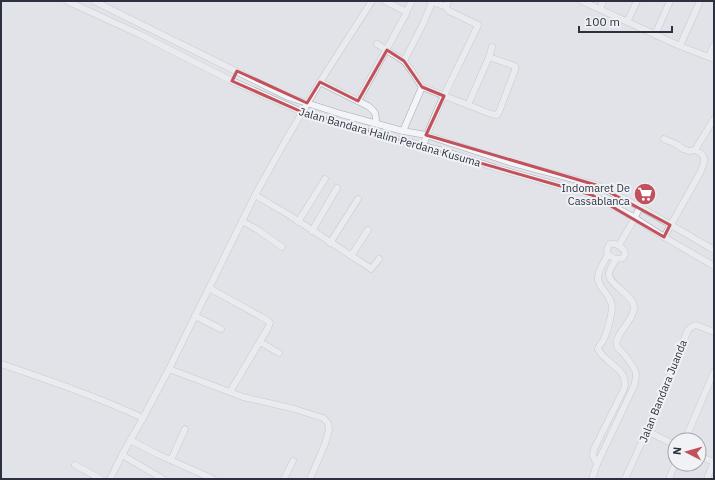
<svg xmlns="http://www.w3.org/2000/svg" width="715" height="480" viewBox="0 0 715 480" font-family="'IBM Plex Sans',sans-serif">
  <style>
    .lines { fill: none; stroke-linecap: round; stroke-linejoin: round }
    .street-casing { stroke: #a7aab2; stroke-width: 7 }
    .street { stroke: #f3f4f7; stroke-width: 6 }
    .marked { fill: none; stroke: #c2515b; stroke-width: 3; stroke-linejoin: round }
    .labels { text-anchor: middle; stroke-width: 4; stroke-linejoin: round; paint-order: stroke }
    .street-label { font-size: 11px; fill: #2b313e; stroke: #f0f2f6 }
    .poi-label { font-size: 11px; fill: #2b313e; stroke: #f0f2f6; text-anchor: end }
  </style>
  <rect width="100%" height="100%" fill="#e1e3e8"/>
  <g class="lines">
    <g class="street-casing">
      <g id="street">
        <polyline points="67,1 141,35 230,80 302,112 341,125 447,152 496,168 592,195 635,218 664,237 714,266"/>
        <polyline points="94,1 288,97 307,103 341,114 403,131 426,135 509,162 596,185 640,207 714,250"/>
        <polyline points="430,1 446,7"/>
        <polyline points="582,1 680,46 714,59"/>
        <polyline points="600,9 603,1"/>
        <polyline points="406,12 412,1"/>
        <polyline points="627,22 637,1"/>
        <polyline points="655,35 670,1"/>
        <polyline points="377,44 404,61 411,70 422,87 403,131"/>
        <polyline points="680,46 700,1"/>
        <polyline points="489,57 492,47"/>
        <polyline points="709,57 714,45"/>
        <polyline points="404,61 423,24 432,2"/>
        <path d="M320,82L368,106C376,112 376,114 376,123"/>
        <polyline points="422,87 491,114 497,115 499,112 515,70 515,66 489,57 468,105"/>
        <polyline points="358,101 406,14 406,12 405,11 385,1"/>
        <polyline points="664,139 676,144 683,149 689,151 695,150 702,154 704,158 704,163 700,173 664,237"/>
        <path d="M423,146C437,104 460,65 478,25L449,11L446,7L448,1"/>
        <polyline points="695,150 714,119"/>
        <polyline points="255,195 289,215 370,268 371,269 379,259"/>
        <polyline points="242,221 258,230 282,247"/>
        <polyline points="298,222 325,179"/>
        <polyline points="312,231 337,188"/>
        <polyline points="330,243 358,199"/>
        <path d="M610,244C616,243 620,246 624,250L625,254L623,258C614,261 601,254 610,244Z"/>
        <polyline points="619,245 632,223 640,207"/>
        <polyline points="351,256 368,230"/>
        <polyline points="209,288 267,320 270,323 268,328 230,392"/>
        <polyline points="195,316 221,329"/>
        <polyline points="260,342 279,353"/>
        <path d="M1,364C48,380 98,397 143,418"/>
        <polyline points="169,369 243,397 291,408 323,418 328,423 329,430 325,444 310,479"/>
        <polyline points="647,431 675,445"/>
        <polyline points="130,440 157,454 213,479"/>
        <polyline points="685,440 714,372"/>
        <polyline points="122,455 163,479"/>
        <polyline points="699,456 714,462"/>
        <polyline points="171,460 185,429"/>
        <path d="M597,464L593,456L594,449L624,389C630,369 605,364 598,349C599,345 602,343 604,339C608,329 611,318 612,308C613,296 597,288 598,277C598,270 605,261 608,254"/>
        <polyline points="75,465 101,479"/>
        <polyline points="110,479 122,455 143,418 169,369 255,195 283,145 320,82 372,1"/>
        <polyline points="284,479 293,461"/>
        <path d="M592,479L597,464L634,386C635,383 636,378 636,374C636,369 627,358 623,353C621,351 618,349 617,346C613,335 635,320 634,307C633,294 608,285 609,273C610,268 614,263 616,259"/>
        <polyline points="625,479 647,431 688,330 691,327 696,325 714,332"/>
        <polyline points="669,479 675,464"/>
        <polyline points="707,479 714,461"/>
      </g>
    </g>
    <use href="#street" class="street"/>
  </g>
  <path d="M0 0H715V480H0ZM387,50L404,61L422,87L444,96L426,135L596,185L670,225L664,237L592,195L302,112L232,81L237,71L307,103L320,82L358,101Z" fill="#e1e3e8" fill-opacity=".55" fill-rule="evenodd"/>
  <path class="marked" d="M387,50L404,61L422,87L444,96L426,135L596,185L670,225L664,237L592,195L302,112L232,81L237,71L307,103L320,82L358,101Z"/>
  <defs>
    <g id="supermarket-disc" transform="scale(1.15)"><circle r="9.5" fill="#c2515b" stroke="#f0f2f6"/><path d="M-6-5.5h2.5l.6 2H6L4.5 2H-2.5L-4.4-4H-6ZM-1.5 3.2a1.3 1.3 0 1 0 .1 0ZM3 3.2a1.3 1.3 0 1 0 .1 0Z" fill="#fff"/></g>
  </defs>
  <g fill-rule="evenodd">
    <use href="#supermarket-disc" x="645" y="194"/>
  </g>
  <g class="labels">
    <g class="street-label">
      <text transform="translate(390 137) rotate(16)" y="4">Jalan Bandara Halim Perdana Kusuma</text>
      <text transform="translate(663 391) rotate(-68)" y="4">Jalan Bandara Juanda</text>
    </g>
    <g class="poi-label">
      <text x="630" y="192">Indomaret De<tspan x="630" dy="13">Cassablanca</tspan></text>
    </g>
  </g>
  <rect width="715" height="480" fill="none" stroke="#2b313e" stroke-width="4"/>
  <g transform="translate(687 452) rotate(276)"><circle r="19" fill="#f0f2f6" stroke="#a1a5ac"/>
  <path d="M0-3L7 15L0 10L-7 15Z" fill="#c2515b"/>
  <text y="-6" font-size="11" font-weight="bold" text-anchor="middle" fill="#2b313e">N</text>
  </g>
  <path d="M579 26v6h93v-6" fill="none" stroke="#2b313e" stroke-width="2"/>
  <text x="585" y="26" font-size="12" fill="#2b313e" stroke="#f0f2f6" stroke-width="3" paint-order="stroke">100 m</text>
</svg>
